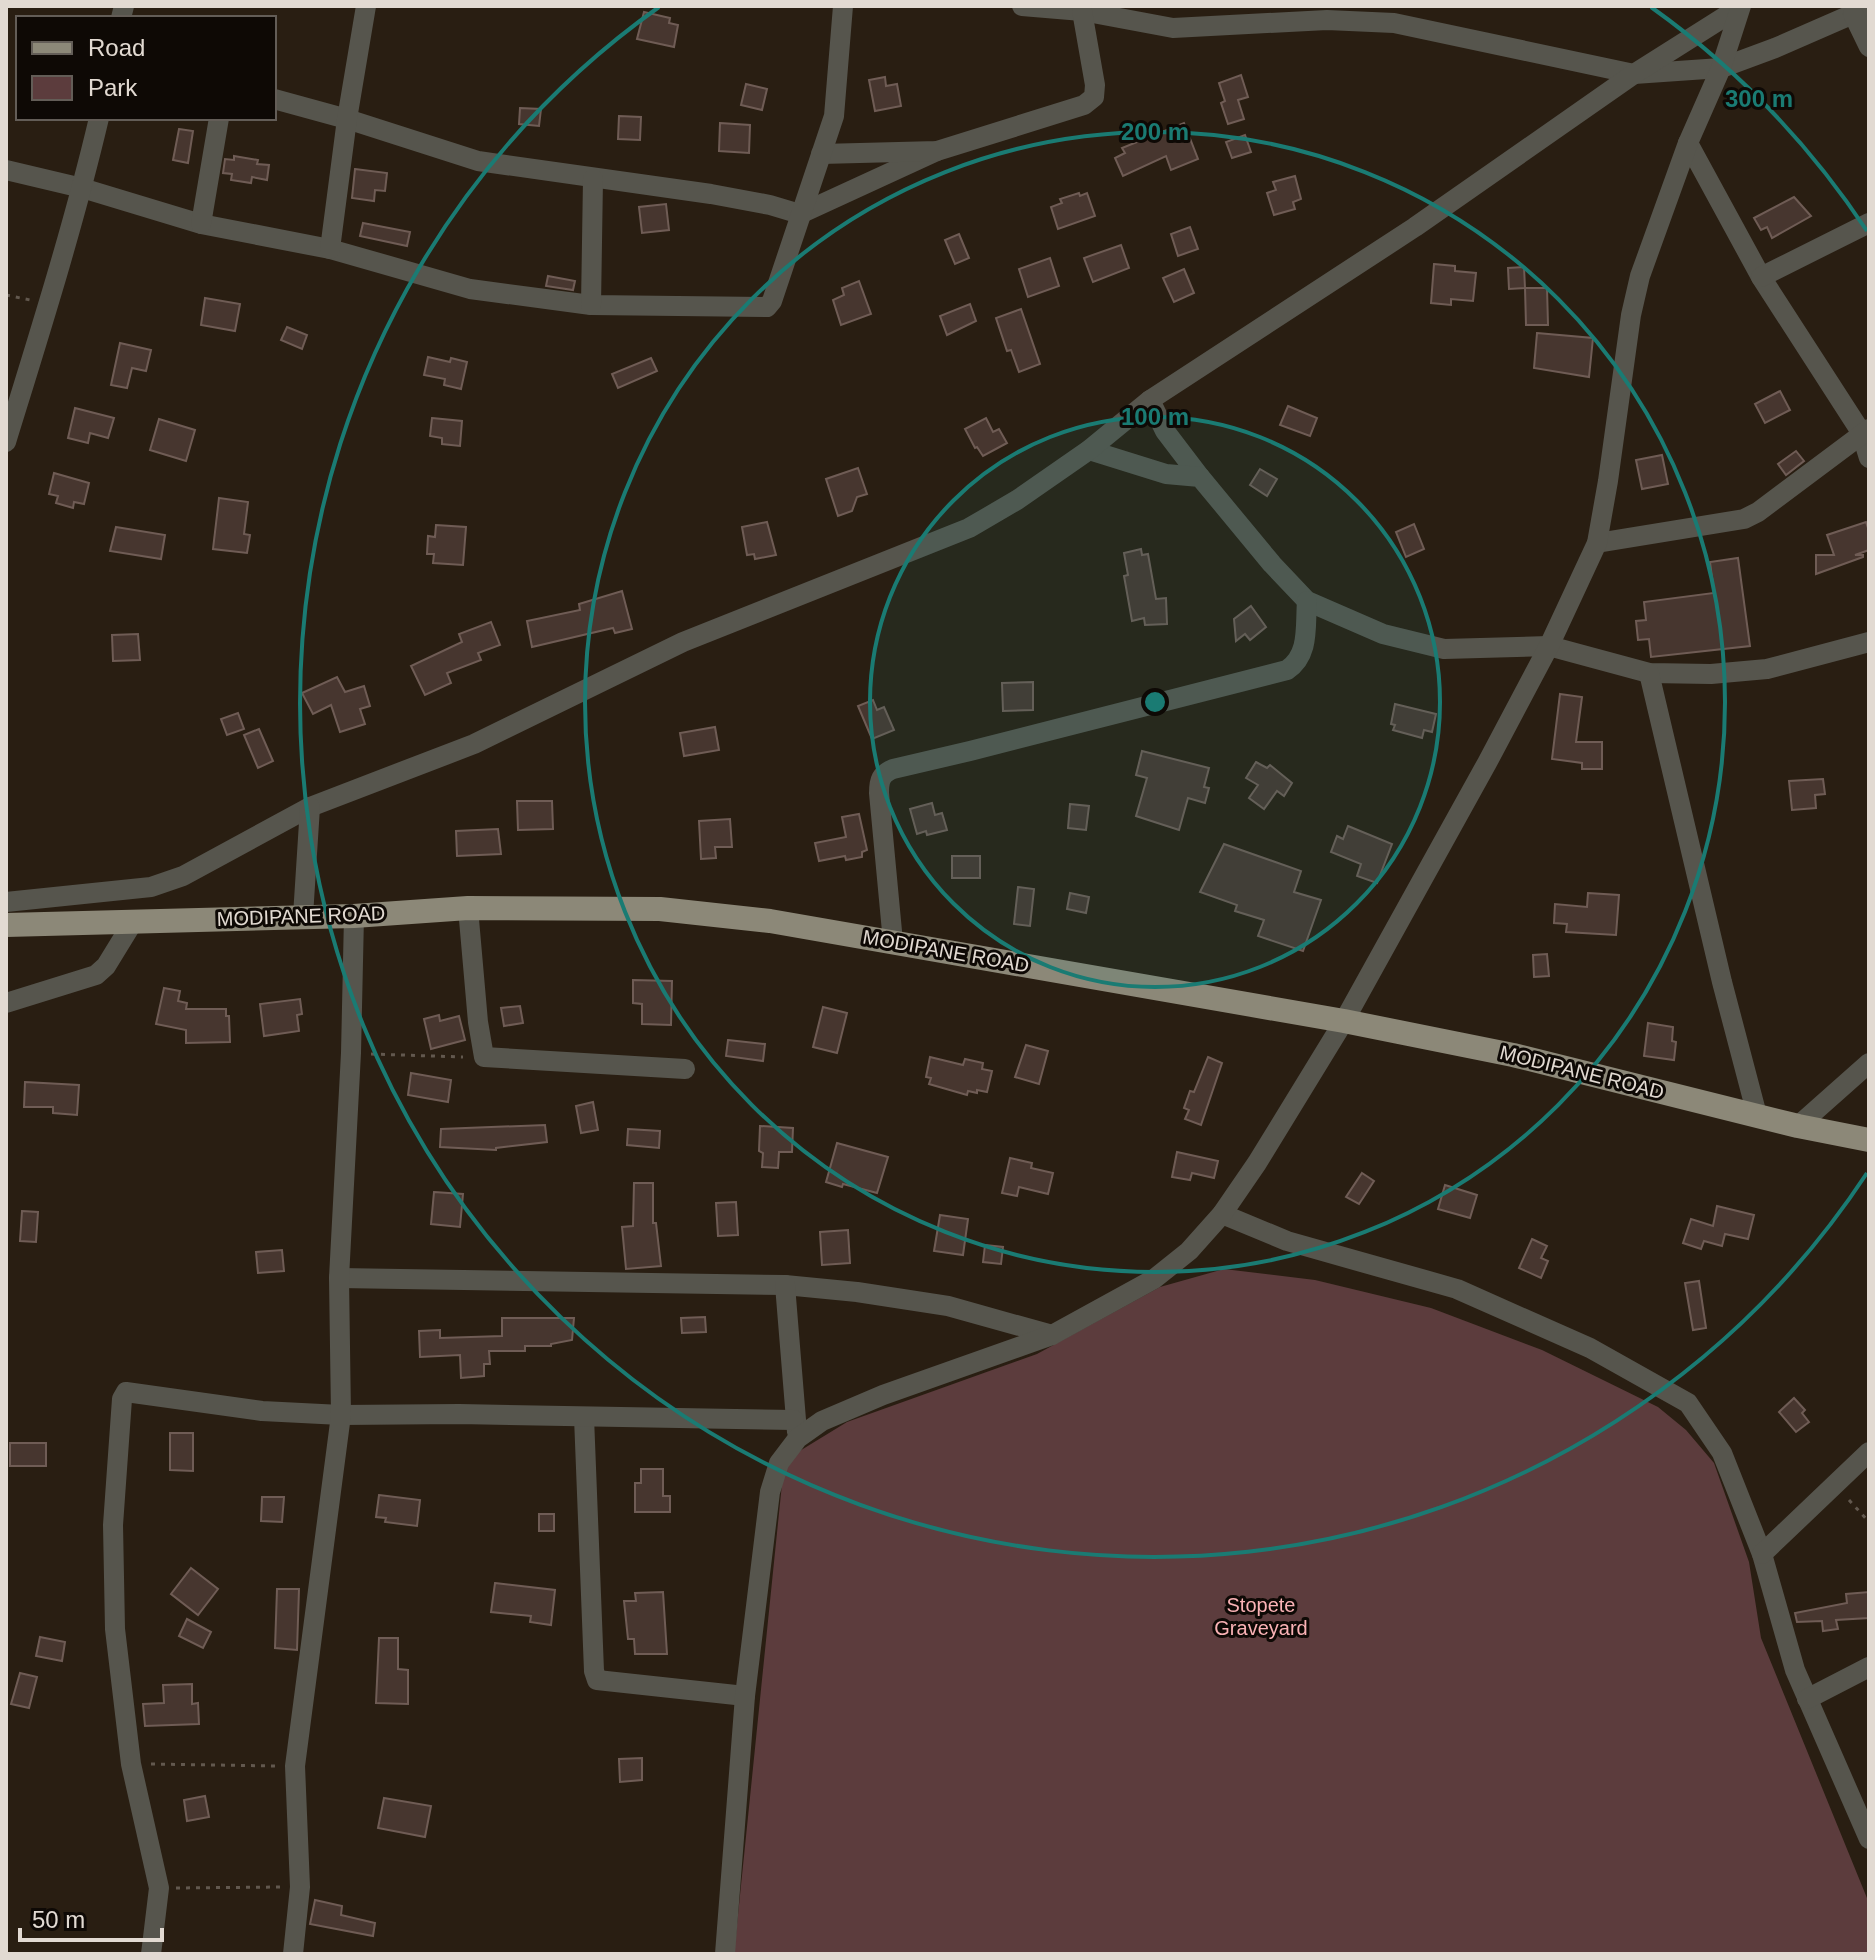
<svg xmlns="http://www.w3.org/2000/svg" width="1875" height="1960" viewBox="0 0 1875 1960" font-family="Helvetica,sans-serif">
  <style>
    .green { fill: #5c3c3d }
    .building { fill: #47362f; stroke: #6f5c55; stroke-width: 2 }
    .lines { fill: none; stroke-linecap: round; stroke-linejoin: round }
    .path { stroke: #62584e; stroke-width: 3; stroke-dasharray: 4 6; stroke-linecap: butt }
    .minor { stroke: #56554d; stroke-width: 20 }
    .major { stroke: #8c8878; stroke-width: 24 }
    .ring { fill: none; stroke: #1a7b73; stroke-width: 4 }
    .labels { text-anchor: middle; stroke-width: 6; stroke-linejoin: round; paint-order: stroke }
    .street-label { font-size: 20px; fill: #e2dad2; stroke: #0e0905 }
    .park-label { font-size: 20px; fill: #fab2b5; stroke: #0e0905 }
    .centre { fill: #1a7b73; stroke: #0e0905; stroke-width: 4 }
    .ring-label { font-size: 24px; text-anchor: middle; font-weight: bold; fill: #1a7b73; stroke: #0e0905; stroke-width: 6; stroke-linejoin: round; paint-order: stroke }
  </style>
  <rect width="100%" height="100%" fill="#291e12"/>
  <polygon class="green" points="1224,1269 1315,1280 1431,1308 1542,1350 1658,1407 1686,1430 1714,1463 1749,1562 1761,1638 1869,1903 1869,1954 734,1954 783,1474 798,1452 847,1422 1037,1354 1160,1287"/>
  <g class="building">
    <polygon points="644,12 670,18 669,23 678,25 674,47 637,39"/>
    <polygon points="1241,75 1248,97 1238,100 1244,119 1228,124 1221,103 1225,101 1219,83"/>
    <polygon points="885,77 886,86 897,84 901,106 875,111 869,80"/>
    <polygon points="746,84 767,89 762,110 741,105"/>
    <polygon points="520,108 541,109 539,126 519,124"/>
    <polygon points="619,116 641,117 640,140 618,139"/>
    <polygon points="720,123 750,125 749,153 719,151"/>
    <polygon points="1184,123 1198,159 1171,170 1166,156 1123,176 1115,158 1125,153 1122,148"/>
    <polygon points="179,129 193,131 188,163 173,160"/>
    <polygon points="1245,135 1251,152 1232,158 1226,142"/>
    <polygon points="234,156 258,160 257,164 269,165 267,180 252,177 251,183 231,180 232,174 223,173 225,159 234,160"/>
    <polygon points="355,169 387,173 385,191 375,190 374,201 352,198"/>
    <polygon points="1295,176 1301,199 1293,202 1295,209 1274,215 1267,193 1276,190 1273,182"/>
    <polygon points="1079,193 1080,196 1087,193 1095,216 1058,229 1051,207 1062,203 1060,199"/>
    <polygon points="1794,197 1811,216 1772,238 1767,227 1761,230 1754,218"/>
    <polygon points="666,204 669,230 642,233 639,207"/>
    <polygon points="363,223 410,232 407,246 360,236"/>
    <polygon points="1190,227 1198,249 1178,256 1171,234"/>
    <polygon points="959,234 969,258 955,264 945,240"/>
    <polygon points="1121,245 1129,268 1093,282 1084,258"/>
    <polygon points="1050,258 1059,286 1028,297 1019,269"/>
    <polygon points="1434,264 1455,266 1455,271 1476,273 1473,301 1451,299 1451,305 1431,303"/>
    <polygon points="1524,267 1525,288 1509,289 1508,268"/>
    <polygon points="1184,269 1194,293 1174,302 1163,278"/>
    <polygon points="548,276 575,281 573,290 546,286"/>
    <polygon points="859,281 871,314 841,325 833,300 844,295 842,288"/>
    <polygon points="1525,288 1547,288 1548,325 1526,325"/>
    <polygon points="205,298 240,304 235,331 201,325"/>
    <polygon points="970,304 976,321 947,335 940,316"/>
    <polygon points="1021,309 1040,364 1019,372 1011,350 1007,351 996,318"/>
    <polygon points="287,327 307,335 302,349 281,340"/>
    <polygon points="1537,333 1593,338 1589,377 1534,368"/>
    <polygon points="120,343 151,350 146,371 132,368 127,388 111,385"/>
    <polygon points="428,357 450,362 451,358 467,362 461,389 444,385 445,379 424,375"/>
    <polygon points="651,358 657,371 618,388 612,374"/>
    <polygon points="1780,391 1790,410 1765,423 1755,404"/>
    <polygon points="1288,406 1317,418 1310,436 1280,425"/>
    <polygon points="75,408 114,418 108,438 90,433 88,443 68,438"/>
    <polygon points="432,418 462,421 460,446 442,444 442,438 430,436"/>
    <polygon points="986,418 993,432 999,429 1007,443 983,456 977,447 975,448 965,429"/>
    <polygon points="159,419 195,430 186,461 150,450"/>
    <polygon points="1796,451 1804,461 1786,475 1778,464"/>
    <polygon points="1662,455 1668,484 1642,489 1636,460"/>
    <polygon points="858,468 867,494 857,497 852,511 838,516 826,479"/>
    <polygon points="1260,469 1277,479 1267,496 1250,485"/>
    <polygon points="54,473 89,483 84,504 74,502 73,508 56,503 58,496 49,494"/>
    <polygon points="219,498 248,502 244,534 250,535 247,553 213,549"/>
    <polygon points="767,522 776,555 755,559 754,554 747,555 742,527"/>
    <polygon points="1866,522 1869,531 1869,550 1855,555 1863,555 1863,557 1816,574 1816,555 1834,555 1827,535"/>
    <polygon points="1414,524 1424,549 1406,557 1396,532"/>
    <polygon points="436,525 466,527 463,565 433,563 434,554 427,554 428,536 435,537"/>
    <polygon points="116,527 165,535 161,559 110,551"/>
    <polygon points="1141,549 1142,555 1148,554 1156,599 1166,598 1167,624 1145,625 1144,618 1132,621 1124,576 1128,575 1124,553"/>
    <polygon points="1738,558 1750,646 1651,657 1649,639 1638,640 1636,621 1646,620 1644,602 1714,593 1710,562"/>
    <polygon points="622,591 632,629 615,633 613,628 532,647 527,621 580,610 579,604"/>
    <polygon points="1251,606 1266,627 1250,640 1245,634 1236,641 1234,619"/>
    <polygon points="491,622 500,645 478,653 481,660 447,673 451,683 425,695 411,666 462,642 459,634"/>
    <polygon points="138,634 140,660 113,661 112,635"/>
    <polygon points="337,677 345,692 364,686 370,706 360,709 365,724 340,732 331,705 313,714 302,693"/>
    <polygon points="1033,682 1033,710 1003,711 1002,683"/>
    <polygon points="1560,694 1582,697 1576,742 1602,742 1602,769 1582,769 1582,763 1552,759"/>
    <polygon points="873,700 877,710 884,707 894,730 872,739 858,706"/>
    <polygon points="1395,704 1436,714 1432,732 1424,730 1422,738 1393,730 1395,725 1391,724"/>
    <polygon points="238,713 244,729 227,735 221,719"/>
    <polygon points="715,727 719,750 684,756 680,733"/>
    <polygon points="259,729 273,761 258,768 244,735"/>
    <polygon points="1142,751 1209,768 1204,787 1209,788 1205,803 1188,798 1179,830 1136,816 1147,778 1136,775"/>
    <polygon points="1256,762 1267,768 1270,765 1292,783 1284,796 1277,791 1264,809 1249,798 1258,785 1246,778"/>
    <polygon points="1823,779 1825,794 1815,795 1816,808 1792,810 1789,781"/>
    <polygon points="517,801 552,801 553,829 518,830"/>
    <polygon points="932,803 935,815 942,813 947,830 927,835 926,831 917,834 910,809"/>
    <polygon points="1070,804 1089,806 1086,830 1068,828"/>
    <polygon points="859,814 867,850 862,852 862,857 846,860 845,856 819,861 815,843 846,837 842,817"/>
    <polygon points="730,819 732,847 715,847 716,858 701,859 699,821"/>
    <polygon points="1348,826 1392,844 1377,883 1357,876 1361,864 1331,852 1337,836 1343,839"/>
    <polygon points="498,829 501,854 457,856 456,831"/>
    <polygon points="1224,844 1301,871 1294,892 1321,900 1303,951 1258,936 1264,920 1235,911 1237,905 1200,892"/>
    <rect x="952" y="856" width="28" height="22"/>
    <polygon points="1018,887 1034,889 1030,926 1014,924"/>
    <polygon points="1070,893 1089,897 1086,913 1067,909"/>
    <polygon points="1588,893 1619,895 1616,935 1566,932 1567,924 1554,923 1555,904 1587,907"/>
    <polygon points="1547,954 1549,976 1534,977 1533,955"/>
    <polygon points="633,980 672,981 671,1025 642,1024 642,1004 633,1003"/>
    <polygon points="164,988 180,991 178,1001 187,1003 186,1009 226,1009 226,1016 229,1016 230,1042 186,1043 186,1030 156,1024"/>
    <polygon points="300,999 302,1014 297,1015 299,1031 264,1036 260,1004"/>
    <polygon points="520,1006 523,1023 504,1026 501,1008"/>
    <polygon points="823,1007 847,1013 837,1053 813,1047"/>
    <polygon points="439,1015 440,1021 459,1016 465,1040 431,1049 424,1019"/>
    <polygon points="1648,1023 1673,1027 1672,1041 1676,1042 1674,1060 1644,1056"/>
    <polygon points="728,1040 765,1044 763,1061 726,1056"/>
    <polygon points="1026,1045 1048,1051 1039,1084 1015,1077"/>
    <polygon points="930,1057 963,1065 965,1059 983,1063 982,1069 992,1071 987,1092 977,1090 977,1093 968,1091 967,1095 929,1084 931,1078 926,1077"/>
    <polygon points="1208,1057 1222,1063 1201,1125 1185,1119 1189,1110 1184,1108 1190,1091 1194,1092"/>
    <polygon points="411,1073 451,1080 448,1102 408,1095"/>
    <polygon points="25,1082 79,1085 77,1115 53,1113 53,1107 24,1107"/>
    <polygon points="593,1102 598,1130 581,1133 576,1106"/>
    <polygon points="545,1125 547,1142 496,1148 496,1150 440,1147 441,1129"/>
    <polygon points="760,1126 793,1128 792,1152 779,1152 778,1168 762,1167 763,1153 759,1151"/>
    <polygon points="628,1129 660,1131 659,1148 627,1145"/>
    <polygon points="837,1143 888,1157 877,1193 843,1184 842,1187 826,1182"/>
    <polygon points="1177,1152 1218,1161 1214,1178 1192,1173 1190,1180 1172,1177"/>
    <polygon points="1010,1158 1032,1163 1031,1168 1053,1173 1048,1194 1019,1187 1017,1196 1002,1193"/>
    <polygon points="1362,1173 1374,1181 1359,1204 1346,1197"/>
    <polygon points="634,1183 653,1183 653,1223 656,1223 661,1266 626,1269 622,1227 633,1226"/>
    <polygon points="1445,1185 1477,1195 1470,1218 1438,1209"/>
    <polygon points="434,1192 463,1194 460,1227 431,1224"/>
    <polygon points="736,1202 738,1235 718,1236 716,1203"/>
    <polygon points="1717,1206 1754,1215 1748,1239 1725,1234 1722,1246 1704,1241 1701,1249 1683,1243 1691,1219 1713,1226"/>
    <polygon points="22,1211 38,1212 36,1242 20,1241"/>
    <polygon points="940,1215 968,1219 963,1255 934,1251"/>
    <polygon points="848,1230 850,1263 822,1265 820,1232"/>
    <polygon points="1532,1239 1547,1246 1541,1258 1548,1261 1541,1278 1519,1268"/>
    <polygon points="985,1245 1003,1247 1001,1264 983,1262"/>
    <polygon points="282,1250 284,1271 258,1273 256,1252"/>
    <polygon points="1699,1281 1706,1328 1693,1330 1685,1283"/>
    <polygon points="705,1317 706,1332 682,1333 681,1318"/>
    <polygon points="502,1318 574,1318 572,1340 551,1344 551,1346 525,1346 525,1351 489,1351 490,1364 484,1364 484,1376 461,1378 460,1355 420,1357 419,1331 440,1330 440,1338 502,1336"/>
    <polygon points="1794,1398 1805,1410 1802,1413 1809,1422 1796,1432 1779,1412"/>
    <polygon points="170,1433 193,1433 193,1471 170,1470"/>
    <rect x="10" y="1443" width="36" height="23"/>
    <polygon points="641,1469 663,1469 663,1496 670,1496 670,1512 635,1512 635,1483 641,1483"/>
    <polygon points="379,1495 420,1500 417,1526 385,1522 386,1518 376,1517"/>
    <polygon points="262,1497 284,1497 282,1522 261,1521"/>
    <rect x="539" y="1514" width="15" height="17"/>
    <polygon points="191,1568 218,1589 198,1615 171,1594"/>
    <polygon points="495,1583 555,1590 551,1625 530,1622 531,1616 491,1612"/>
    <polygon points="277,1589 299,1589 297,1650 275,1648"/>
    <polygon points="663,1592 667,1654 635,1654 634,1639 628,1639 624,1601 636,1601 635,1593"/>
    <polygon points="1869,1592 1869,1618 1836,1620 1838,1629 1823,1631 1822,1621 1797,1622 1795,1613 1847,1603 1846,1594"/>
    <polygon points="187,1619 211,1632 203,1648 179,1636"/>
    <polygon points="40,1637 65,1642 62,1661 36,1656"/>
    <polygon points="379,1638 398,1638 398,1669 408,1670 408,1704 376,1703"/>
    <polygon points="20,1673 37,1677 29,1708 11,1704"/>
    <polygon points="192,1684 192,1704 198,1703 199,1724 145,1726 143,1704 164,1703 163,1685"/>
    <polygon points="642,1758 642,1780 620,1782 619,1759"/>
    <polygon points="205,1796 209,1817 187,1821 184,1800"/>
    <polygon points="384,1798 431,1806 425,1837 378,1828"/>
    <polygon points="315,1900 342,1906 341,1915 375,1923 373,1936 310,1924"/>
  </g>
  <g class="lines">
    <g class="path">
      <polyline points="6,295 30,300"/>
      <polyline points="371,1054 463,1057"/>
      <polyline points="1849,1500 1869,1522"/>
      <polyline points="151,1764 276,1766"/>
      <polyline points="176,1888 281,1887"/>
    </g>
    <g class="minor">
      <polyline points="1022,6 1082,11 1173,28 1327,20 1394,23 1634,74 1721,68 1775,48 1853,14 1869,10"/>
      <polyline points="1853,14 1869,47"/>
      <polyline points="121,18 124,6"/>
      <polyline points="274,99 347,119 478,161 711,194 770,205 800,214 937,151"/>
      <polyline points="1688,143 1761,277 1861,432 1869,458"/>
      <polyline points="821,154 937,151 1084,105 1094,97 1095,85 1082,11"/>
      <polyline points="6,170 82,188 201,224 330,249 470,289 591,305 767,307 772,301 834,116 843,6"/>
      <polyline points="201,224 219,118"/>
      <polyline points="330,249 347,119 366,6"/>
      <polyline points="1761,277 1869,223"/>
      <polyline points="591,305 593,179"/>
      <polyline points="1150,400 1165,431 1200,477"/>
      <path d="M6,442C39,335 73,228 99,118"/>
      <polyline points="1089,450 1166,474 1200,477 1272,564 1307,601 1383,634 1444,649 1549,646 1649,673 1711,674 1767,669 1869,642"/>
      <polyline points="1597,543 1744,519 1758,512 1869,429"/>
      <polyline points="1649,673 1722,982 1757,1115"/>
      <polyline points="6,902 151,887 183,876 310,807 474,744 683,642 969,528 1017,500 1089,450 1150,400 1415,227 1634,74 1740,7"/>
      <polyline points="468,908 478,1022 484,1057 685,1069"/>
      <polyline points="303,916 310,807"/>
      <path d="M893,942L879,793C879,780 881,774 893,769L970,751L1287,670C1310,655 1305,626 1307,601"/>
      <polyline points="6,1003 96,975 106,966 133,922"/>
      <polyline points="1798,1126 1869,1063"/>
      <polyline points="1222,1214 1287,1241 1457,1289 1590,1348 1688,1403 1722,1453 1762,1554 1795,1670 1869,1839"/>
      <polyline points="339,1278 785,1285 857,1292 948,1306 1052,1335"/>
      <polyline points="785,1285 797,1432"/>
      <polyline points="584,1417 594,1671 597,1680 745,1696"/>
      <polyline points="1762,1554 1869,1452"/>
      <polyline points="1807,1699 1869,1667"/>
      <polyline points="151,1954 159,1888 131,1764 115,1629 113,1525 122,1399 126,1392 262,1411 341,1415 459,1414 794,1420"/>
      <polyline points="293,1954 300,1887 295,1766 341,1415 339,1278 351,1053 354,916"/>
      <polyline points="725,1954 745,1696 770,1492 779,1463 798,1438 822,1421 883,1395 1052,1335 1154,1279 1189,1251 1222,1214 1257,1163 1344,1021 1487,763 1549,646 1597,543 1608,481 1631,315 1640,276 1688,143 1721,68 1741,6"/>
    </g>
    <polyline class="major" points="6,925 354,916 468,908 660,909 770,921 1344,1021 1513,1055 1798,1126 1869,1140"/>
  </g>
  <circle cx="1155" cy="702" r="285" fill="#1a7b73" fill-opacity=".12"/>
  <g class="ring">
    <circle cx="1155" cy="702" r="285"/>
    <circle cx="1155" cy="702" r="570"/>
    <path d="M1867 1173A854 854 0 1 1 659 7M1651 7A854 854 0 0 1 1867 231"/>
  </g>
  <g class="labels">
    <g class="street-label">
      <text transform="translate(301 916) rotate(-2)" y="7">MODIPANE ROAD</text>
      <text transform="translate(946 951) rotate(10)" y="7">MODIPANE ROAD</text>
      <text transform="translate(1582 1072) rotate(14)" y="7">MODIPANE ROAD</text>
    </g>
    <g class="park-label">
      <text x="1261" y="1612">Stopete<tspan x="1261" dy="23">Graveyard</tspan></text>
    </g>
  </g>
  <circle cx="1155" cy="702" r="12" class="centre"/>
  <g class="ring-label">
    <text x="1759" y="107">300 m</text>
    <text x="1155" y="140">200 m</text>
    <text x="1155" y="425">100 m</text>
  </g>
  <rect width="1875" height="1960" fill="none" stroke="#e2dad2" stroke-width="16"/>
  <rect x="16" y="16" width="260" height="104" fill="#0e0905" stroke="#635d57" stroke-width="2"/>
  <rect x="32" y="42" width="40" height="12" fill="#8c8878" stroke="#635d57" stroke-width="2"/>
  <text x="88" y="56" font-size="24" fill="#e2dad2">Road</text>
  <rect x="32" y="76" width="40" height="24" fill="#5c3c3d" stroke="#635d57" stroke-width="2"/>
  <text x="88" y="96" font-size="24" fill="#e2dad2">Park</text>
  <path d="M20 1928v12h142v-12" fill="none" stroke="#e2dad2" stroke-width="4"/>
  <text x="32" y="1928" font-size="24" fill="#e2dad2" stroke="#0e0905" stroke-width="6" paint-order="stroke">50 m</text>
</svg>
